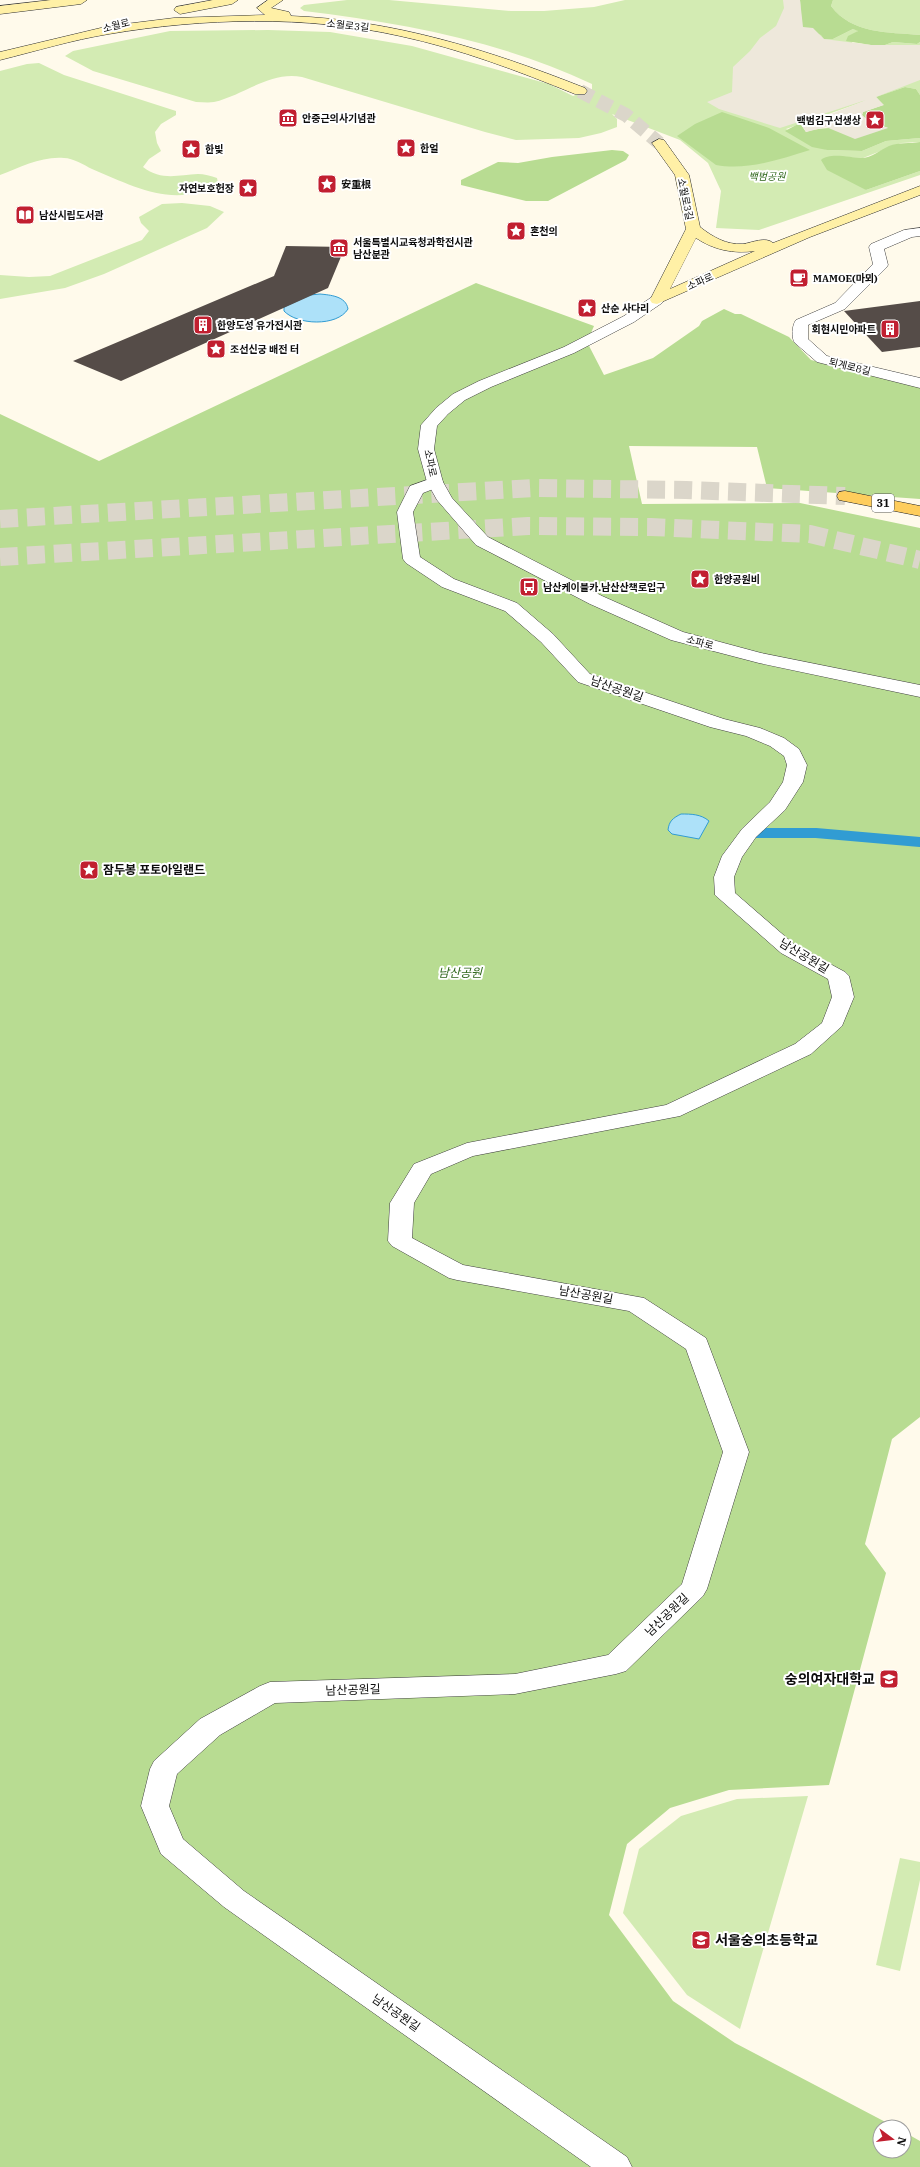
<svg xmlns="http://www.w3.org/2000/svg" width="920" height="2167" viewBox="0 0 920 2167" font-family="'IBM Plex Serif','Noto Sans KR',serif">
  <style>
    .green { fill: #d3ebb3 }
    .forest { fill: #b8dc92 }
    .plaza { fill: #eee8db }
    .water { fill: #ade1f9; stroke: #319cd3 }
    .lines { fill: none; stroke-linecap: round; stroke-linejoin: round }
    .stream { stroke: #319cd3; stroke-width: 10 }
    .building { fill: #554c48 }
    .secondary-tunnel { stroke: #dbd6ca; stroke-width: 14; stroke-dasharray: 14 7; stroke-linecap: butt }
    .primary-tunnel { stroke: #dbd6ca; stroke-width: 18; stroke-dasharray: 18 9; stroke-linecap: butt }
    .pedestrian-casing { stroke: #3f3f3f; stroke-width: 1 }
    .minor-casing { stroke: #3f3f3f; stroke-width: 1 }
    .tertiary-casing { stroke: #3f3f3f; stroke-width: 1 }
    .secondary-casing { stroke: #2e2e2e; stroke-width: 1 }
    .primary-casing { stroke: #1d1d1d; stroke-width: 1 }
    .pedestrian { fill: #fff; fill-rule: evenodd }
    .minor { fill: #fff; fill-rule: evenodd }
    .tertiary { fill: #fff; fill-rule: evenodd }
    .secondary { fill: #fff0a6; fill-rule: evenodd }
    .primary { fill: #fecd5c; fill-rule: evenodd }
    .labels { text-anchor: middle; stroke-width: 4; stroke-linejoin: round; paint-order: stroke }
    .far-street-label { font-size: 10px; fill: #0c0c0c; stroke: #fff }
    .far-poi-label { font-size: 10px; font-weight: bold; fill: #0c0c0c; stroke: #fff; text-anchor: start }
    .far-park-label { font-size: 10px; font-style: italic; fill: #2e661a; stroke: #fff }
    .shield { fill: #fff; stroke: #555; stroke-width: 1 }
    .shield-label { font-size: 11px; font-weight: bold; fill: #0c0c0c }
    .street-label { font-size: 12px; fill: #0c0c0c; stroke: #fff }
    .poi-label { font-size: 12px; font-weight: bold; fill: #0c0c0c; stroke: #fff; text-anchor: start }
    .park-label { font-size: 12px; font-style: italic; fill: #2e661a; stroke: #fff }
    .near-poi-label { font-size: 14px; font-weight: bold; fill: #0c0c0c; stroke: #fff; text-anchor: end }
  </style>
  <rect width="100%" height="100%" fill="#fffaeb"/>
  <g class="green">
    <path d="M347,0H389L511,11H544L594,7L625,0H800L803,27L813,28L833,39L853,29L858,30L852,43L871,45H885L893,42L917,44L920,42V95L916,89L905,87L786,129L827,150L862,151L886,141L920,138V142L901,143L863,158L832,157L866,190L920,171V175L759,230L716,228L721,191L708,163L680,140L612,114L617,119V127L601,133L579,138L516,140L485,132L302,77C270,71 244,95 214,102C208,103 202,102 196,102L93,71L65,56L73,51L170,31L268,30L330,32L412,46L549,84L573,96L592,89V84C501,41 403,23 304,11L300,8L304,5Z"/>
    <path d="M833,0H920V35C888,32 852,34 831,6Z"/>
    <path d="M39,63L64,75L176,111V115L161,124L155,132L157,143L161,151L149,159L143,167C161,181 178,175 198,174C204,174 211,176 217,178L218,183C176,210 133,186 92,169C84,165 73,158 64,158C42,156 21,167 0,175V71L27,64Z"/>
    <polygon points="182,203 210,206 224,212 207,228 104,274 65,288 0,299 0,275 29,277 50,276 142,240 149,231 141,223 139,217 162,204"/>
    <polygon points="808,1796 740,2029 687,1995 623,1913 639,1849 681,1816 737,1799"/>
    <polygon points="900,1858 920,1862 920,1880 900,1971 876,1965"/>
  </g>
  <g class="forest">
    <path d="M800,0H833L831,6C852,34 888,32 920,35V42L917,44L893,42L885,45H871L846,41L848,36L858,31L853,29L833,39H824L821,35L802,27Z"/>
    <path d="M905,87L916,89L920,95V138L886,141L862,151L827,150L812,147L785,131L800,123L806,132C827,125 864,128 888,128L867,120L862,115L863,112L883,105L876,97Z"/>
    <path d="M722,112L769,128L810,150C781,159 747,171 716,165L677,136L695,124Z"/>
    <path d="M920,142V171L866,190L827,170L821,160C830,152 851,158 861,158C872,158 880,150 889,146C899,142 910,144 920,142Z"/>
    <polygon points="612,150 623,151 629,155 626,160 548,201 526,201 461,185 461,180 498,162 518,163 552,157"/>
    <polygon points="476,283 594,326 587,342 604,375 653,358 699,326 702,321 724,309 735,314 741,314 789,337 811,360 920,386 920,499 767,488 757,447 629,446 642,504 800,503 920,528 920,1417 892,1439 865,1544 886,1573 829,1785 729,1790 670,1808 627,1844 609,1915 673,2001 735,2043 895,2127 880,2127 880,2151 904,2151 904,2132 920,2141 920,2167 0,2167 0,414 99,461"/>
  </g>
  <polygon class="plaza" points="783,0 800,0 803,27 813,28 824,39 871,45 920,45 920,80 876,97 884,105 863,112 862,115 867,120 888,128 855,139 826,127 806,132 800,123 826,116 866,100 780,128 719,109 707,102 732,92 733,67 750,51 760,38 776,26 784,8"/>
  <g class="water">
    <path d="M320,294C330,295 346,296 348,309C337,327 297,325 284,311V307L310,295Z"/>
    <path d="M681,814C691,814 701,814 709,821L699,839L672,834L668,830C669,821 673,818 681,814Z"/>
  </g>
  <g class="lines">
    <polyline class="stream" points="749,833 816,833 920,842"/>
  </g>
  <g class="building">
    <polygon points="286,246 345,247 328,288 121,381 73,361 274,276"/>
    <polygon points="920,301 920,347 882,352 844,311"/>
  </g>
  <g class="lines">
    <polyline class="secondary-tunnel" points="580,91 626,115 659,143"/>
    <g class="primary-tunnel">
      <polyline points="0,519 533,488 686,490 845,496"/>
      <polyline points="0,557 528,526 651,527 810,534 920,560"/>
    </g>
    <g class="pedestrian-casing">
      <polygon id="pedestrian" points="435,477 441,478 443,482 441,486 423,493 413,512 420,557 454,579 517,603 553,634 590,674 724,719 760,728 784,738 799,749 807,765 803,782 785,810 756,837 742,857 734,877 735,893 795,945 845,972 849,976 854,997 842,1026 811,1054 680,1116 473,1156 431,1174 414,1203 412,1238 463,1265 644,1298 706,1338 749,1452 707,1589 703,1596 626,1671 616,1674 515,1694 275,1703 220,1735 177,1774 169,1806 183,1839 244,1891 627,2157 632,2167 591,2167 224,1907 161,1854 141,1806 150,1769 154,1761 200,1719 260,1686 270,1682 515,1674 608,1655 682,1584 723,1452 686,1349 629,1311 457,1280 449,1278 392,1246 388,1241 390,1203 414,1164 467,1143 666,1105 795,1044 822,1023 832,997 828,979 781,953 715,895 714,877 722,856 742,829 770,802 783,782 787,765 784,756 770,746 746,736 710,727 578,682 541,642 505,611 442,587 406,563 403,559 397,512 410,486"/>
    </g>
    <g class="minor-casing">
      <path id="minor" d="M920,228V236L912,237L884,249L888,265L886,268L845,309L808,325V339L827,356L920,378V388L817,362L795,343C791,338 792,325 796,320L835,303L873,264L869,247L871,244L904,230Z"/>
    </g>
    <g class="tertiary-casing">
      <polygon id="tertiary" points="657,296 662,297 664,300 662,303 634,322 574,353 491,387 465,400 448,414 437,426 434,449 443,482 452,498 488,537 602,596 683,632 761,653 920,685 920,697 759,663 671,640 590,604 476,545 437,500 427,482 418,449 421,425 436,408 453,394 479,381 564,347 624,316 652,297"/>
    </g>
    <g class="secondary-casing">
      <g id="secondary">
        <polygon points="51,0 87,0 81,4 0,14 0,6"/>
        <polygon points="213,0 238,0 232,4 180,14 174,10 176,7"/>
        <path d="M268,0H283L271,8L289,12L291,16C394,20 489,50 585,88L587,91L585,94H575C518,71 461,49 400,36C306,15 203,18 109,34C72,40 36,51 0,60V52L109,26L174,18L265,15L257,8Z"/>
        <path d="M659,139L664,140L689,175L700,227C713,237 726,245 743,244C751,243 766,236 773,243L920,186V195L810,237L657,304L652,303L650,300L686,229L675,175L652,143ZM696,238C714,250 733,254 755,251L670,289Z"/>
      </g>
    </g>
    <g class="primary-casing">
      <polygon id="primary" points="845,491 920,506 920,516 839,500 837,496 839,492"/>
    </g>
    <use href="#pedestrian" class="pedestrian"/>
    <use href="#minor" class="minor"/>
    <use href="#tertiary" class="tertiary"/>
    <use href="#secondary" class="secondary"/>
    <use href="#primary" class="primary"/>
  </g>
  <defs>
    <g id="museum-square" transform="scale(1)"><rect x="-9" y="-9" width="18" height="18" rx="4" fill="#c11f30" stroke="#fff"/><path d="M0-6L6-3V-2H-6V-3ZM-5-1h2V3h-2ZM-1-1h2V3h-2ZM3-1h2V3H3ZM-6 4H6V6H-6Z" fill="#fff"/></g>
    <g id="sight-square" transform="scale(1)"><rect x="-9" y="-9" width="18" height="18" rx="4" fill="#c11f30" stroke="#fff"/><path d="M0-6L1.8-2.2L6-1.7L2.9 1.2L3.7 5.4L0 3.3L-3.7 5.4L-2.9 1.2L-6-1.7L-1.8-2.2Z" fill="#fff"/></g>
    <g id="library-square" transform="scale(1)"><rect x="-9" y="-9" width="18" height="18" rx="4" fill="#c11f30" stroke="#fff"/><path d="M-6-4Q-3-5.5-.7-3.5V5Q-3 3-6 4ZM6-4Q3-5.5 .7-3.5V5Q3 3 6 4Z" fill="#fff"/></g>
    <g id="cafe-square" transform="scale(1)"><rect x="-9" y="-9" width="18" height="18" rx="4" fill="#c11f30" stroke="#fff"/><path d="M-5.5-4.5H6V0H3Q3 3.5 0 3.5H-2.5Q-5.5 3.5-5.5 0ZM3-3.2v2h1.7v-2ZM-6 4.5H4V6H-6Z" fill="#fff"/></g>
    <g id="building-square" transform="scale(1)"><rect x="-9" y="-9" width="18" height="18" rx="4" fill="#c11f30" stroke="#fff"/><path d="M-4-6H4V6H1V3H-1V6H-4ZM-2.5-4.3h1.7v1.8h-1.7ZM.8-4.3h1.7v1.8H.8ZM-2.5-1h1.7V.8h-1.7ZM.8-1h1.7V.8H.8Z" fill="#fff"/></g>
    <g id="bus-square" transform="scale(1)"><rect x="-9" y="-9" width="18" height="18" rx="4" fill="#c11f30" stroke="#fff"/><path d="M-5-6H5V4H4V6H2V4H-2V6H-4V4H-5ZM-3.5-4V0h7V-4ZM-3.5 1.2v1.5H-2V1.2ZM2 1.2v1.5H3.5V1.2Z" fill="#fff"/></g>
    <g id="university-square" transform="scale(1)"><rect x="-9" y="-9" width="18" height="18" rx="4" fill="#c11f30" stroke="#fff"/><path d="M0-5L7-2L0 1L-7-2ZM-4 1L0 2.5L4 1V4Q0 6-4 4Z" fill="#fff"/></g>
    <g id="school-square" transform="scale(1)"><rect x="-9" y="-9" width="18" height="18" rx="4" fill="#c11f30" stroke="#fff"/><path d="M0-5L7-2L0 1L-7-2ZM-4 1L0 2.5L4 1V4Q0 6-4 4Z" fill="#fff"/></g>
  </defs>
  <g fill-rule="evenodd">
    <use href="#museum-square" x="288" y="118"/>
    <use href="#sight-square" x="875" y="120"/>
    <use href="#sight-square" x="406" y="148"/>
    <use href="#sight-square" x="191" y="149"/>
    <use href="#sight-square" x="327" y="184"/>
    <use href="#sight-square" x="248" y="188"/>
    <use href="#library-square" x="25" y="215"/>
    <use href="#sight-square" x="516" y="231"/>
    <use href="#museum-square" x="339" y="248"/>
    <use href="#cafe-square" x="799" y="278"/>
    <use href="#sight-square" x="587" y="308"/>
    <use href="#building-square" x="203" y="325"/>
    <use href="#building-square" x="890" y="329"/>
    <use href="#sight-square" x="216" y="349"/>
    <use href="#sight-square" x="700" y="579"/>
    <use href="#bus-square" x="529" y="587"/>
    <use href="#sight-square" x="89" y="870"/>
    <use href="#university-square" x="889" y="1679"/>
    <use href="#school-square" x="701" y="1940"/>
  </g>
  <g class="labels">
    <g class="far-street-label">
      <text transform="translate(116 25) rotate(-15)" y="4">소월로</text>
      <text transform="translate(348 25) rotate(6)" y="4">소월로3길</text>
      <text transform="translate(686 199) rotate(78)" y="4">소월로3길</text>
      <text transform="translate(700 281) rotate(-24)" y="4">소파로</text>
      <text transform="translate(850 366) rotate(14)" y="4">퇴계로8길</text>
      <text transform="translate(431 463) rotate(78)" y="4">소파로</text>
      <text transform="translate(700 642) rotate(15)" y="4">소파로</text>
    </g>
    <g class="far-poi-label">
      <text x="302" y="122">안중근의사기념관</text>
      <text x="861" y="124" text-anchor="end">백범김구선생상</text>
      <text x="420" y="152">한얼</text>
      <text x="205" y="153">한빛</text>
      <text x="341" y="188">安重根</text>
      <text x="234" y="192" text-anchor="end">자연보호헌장</text>
      <text x="39" y="219">남산시립도서관</text>
      <text x="530" y="235">혼천의</text>
      <text x="353" y="246">서울특별시교육청과학전시관<tspan x="353" dy="12">남산분관</tspan></text>
      <text x="813" y="282">MAMOE(마뫼)</text>
      <text x="601" y="312">산순 사다리</text>
      <text x="217" y="329">한양도성 유가전시관</text>
      <text x="876" y="333" text-anchor="end">회현시민아파트</text>
      <text x="230" y="353">조선신궁 배전 터</text>
      <text x="714" y="583">한양공원비</text>
      <text x="543" y="591">남산케이블카.남산산책로입구</text>
    </g>
    <g class="far-park-label">
      <text x="767" y="180">백범공원</text>
    </g>
    <rect class="shield" x="872" y="494" width="22" height="18" rx="3"/>
    <g class="shield-label">
      <text x="883" y="507">31</text>
    </g>
    <g class="street-label">
      <text transform="translate(617 689) rotate(19)" y="4">남산공원길</text>
      <text transform="translate(804 956) rotate(31)" y="4">남산공원길</text>
      <text transform="translate(586 1295) rotate(10)" y="4">남산공원길</text>
      <text transform="translate(667 1615) rotate(-44)" y="4">남산공원길</text>
      <text transform="translate(353 1690) rotate(-2)" y="4">남산공원길</text>
      <text transform="translate(396 2013) rotate(35)" y="4">남산공원길</text>
    </g>
    <g class="poi-label">
      <text x="103" y="874">잠두봉 포토아일랜드</text>
    </g>
    <g class="park-label">
      <text x="460" y="977">남산공원</text>
    </g>
    <g class="near-poi-label">
      <text x="875" y="1684">숭의여자대학교</text>
      <text x="715" y="1945" text-anchor="start">서울숭의초등학교</text>
    </g>
  </g>
  <g transform="translate(892 2139) rotate(105)"><circle r="19" fill="#ffffff" stroke="#9e9e9e"/>
  <path d="M0-3L7 15L0 10L-7 15Z" fill="#c11f30"/>
  <text y="-6" font-size="11" font-weight="bold" text-anchor="middle" fill="#0c0c0c">N</text>
  </g>
</svg>
